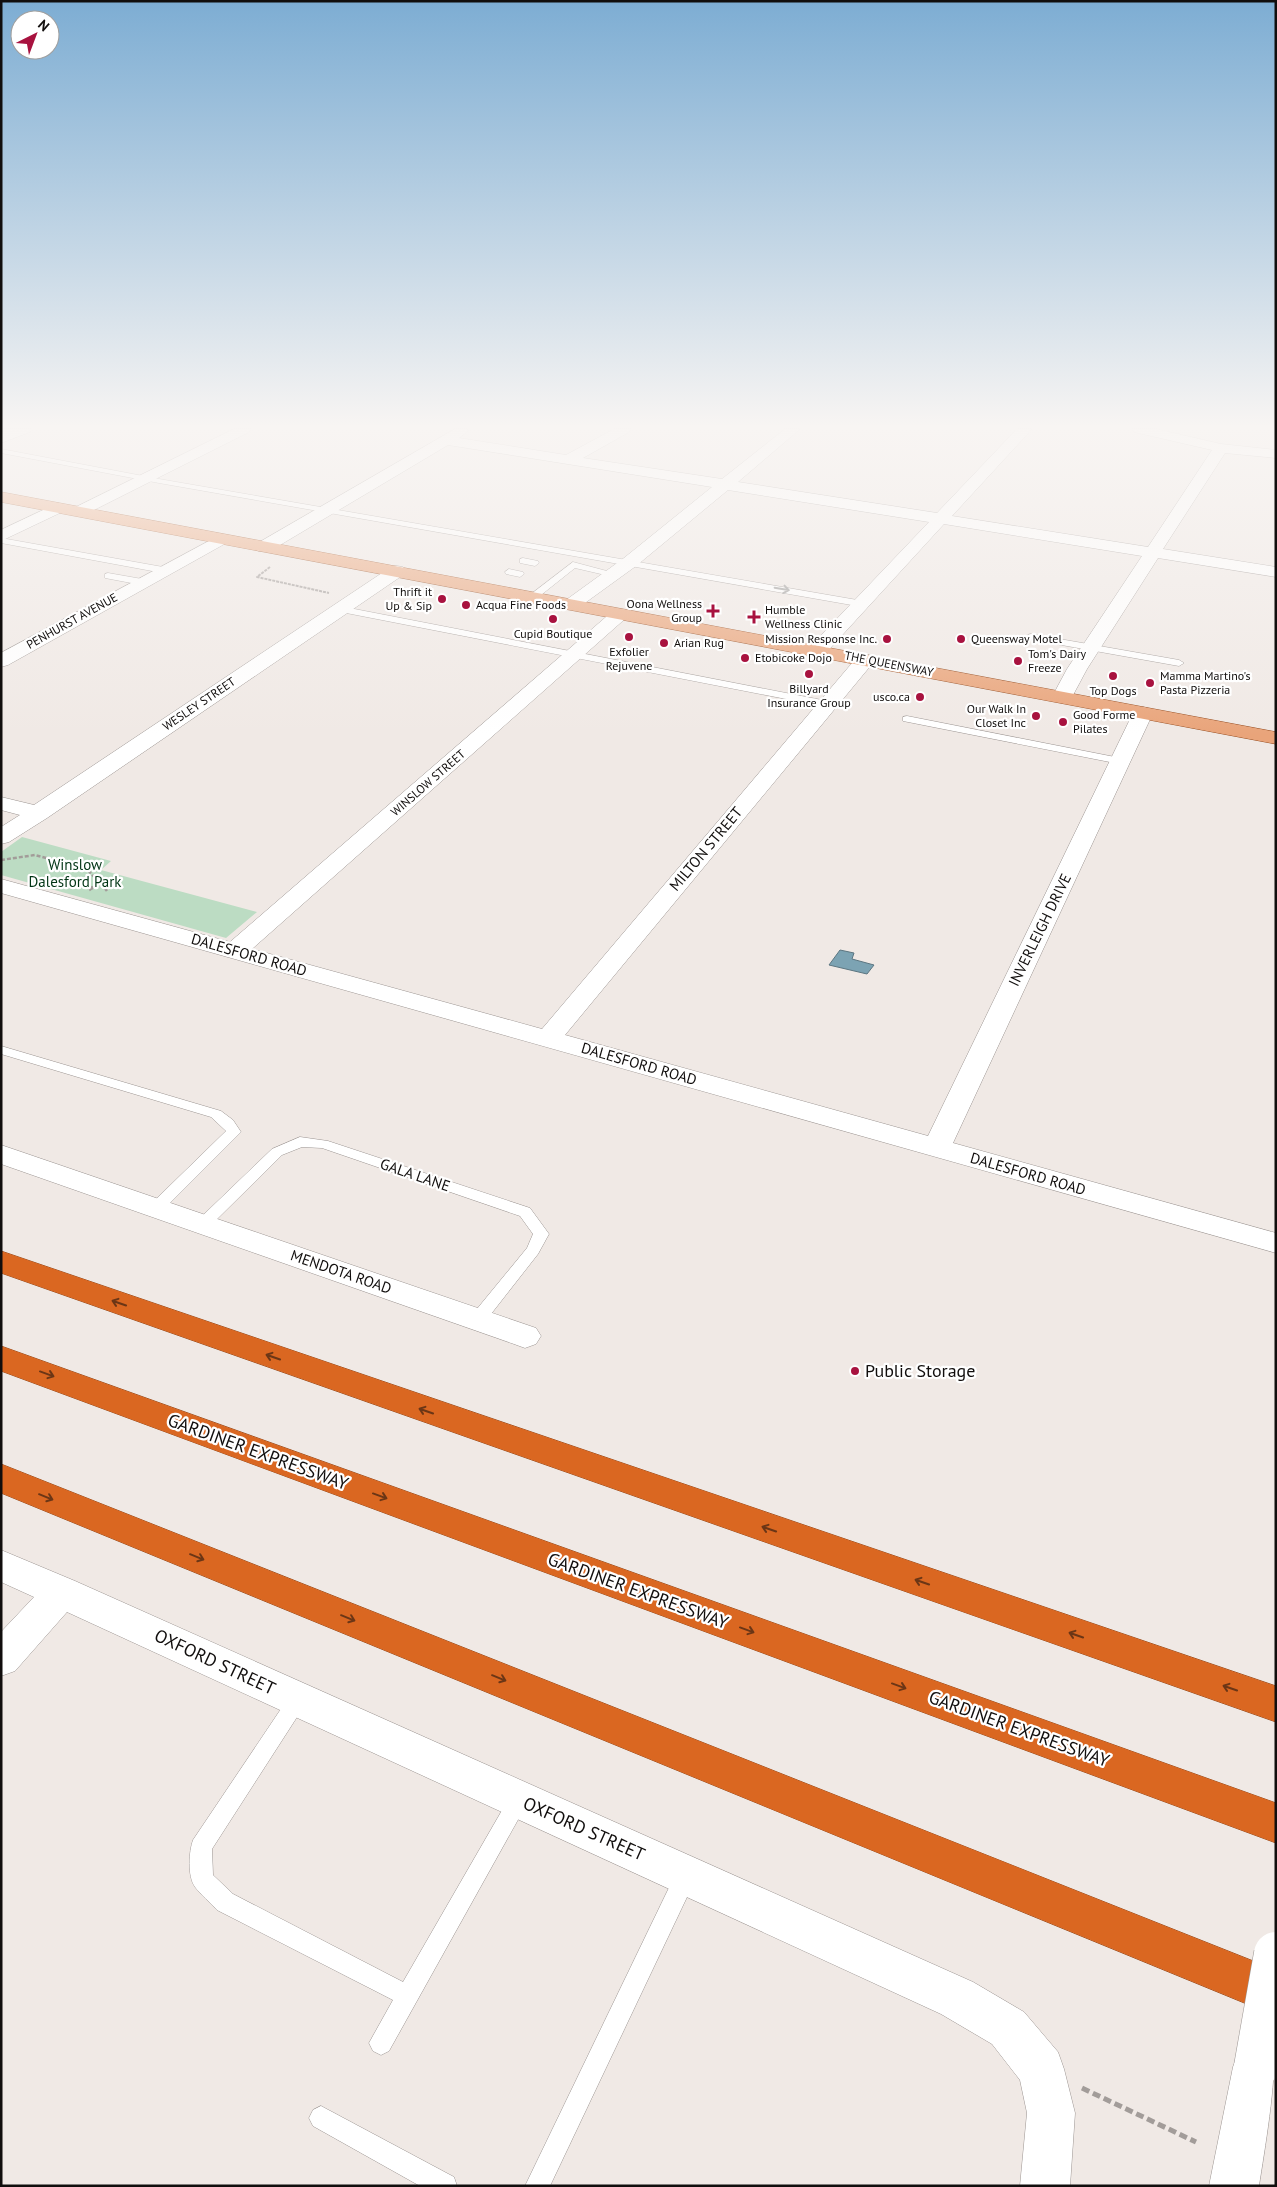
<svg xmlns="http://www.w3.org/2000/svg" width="1277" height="2187" viewBox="0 0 1277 2187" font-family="'PT Sans',sans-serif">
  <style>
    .green { fill: #bcdcc3 }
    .water { fill: #7ca3b3; stroke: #5c7681 }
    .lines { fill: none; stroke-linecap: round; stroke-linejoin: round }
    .service-casing { stroke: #9c9592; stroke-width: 1 }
    .minor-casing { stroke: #9c9592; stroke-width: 1 }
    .secondary-casing { stroke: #9c9592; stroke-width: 1 }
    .primary-casing { stroke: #94481a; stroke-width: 1 }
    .motorway-casing { stroke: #94481a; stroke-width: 1 }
    .path-far3 { stroke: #a29c99; stroke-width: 2; stroke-dasharray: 3 1; stroke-linecap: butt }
    .path-far2 { stroke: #a29c99; stroke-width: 2.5; stroke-dasharray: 4 2; stroke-linecap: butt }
    .path-far1 { stroke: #a29c99; stroke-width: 3; stroke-dasharray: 5 2.5; stroke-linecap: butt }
    .path { stroke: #a29c99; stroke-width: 5; stroke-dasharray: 8 4; stroke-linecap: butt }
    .service { fill: #fff; fill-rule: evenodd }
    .minor { fill: #fff; fill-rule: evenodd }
    .secondary { fill: #fff; fill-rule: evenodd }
    .primary { fill: #e9a47a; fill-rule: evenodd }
    .motorway { fill: #da6721; fill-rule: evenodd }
    .minor-bridge-casing { stroke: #9c9592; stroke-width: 45; stroke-linecap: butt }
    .minor-bridge { stroke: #fff; stroke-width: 44 }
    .oneway { stroke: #a09f9e }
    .oneway2 { stroke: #6b3616 }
    .poi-dot { fill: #a8123f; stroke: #fff; stroke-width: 2 }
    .labels { text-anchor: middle; stroke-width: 4.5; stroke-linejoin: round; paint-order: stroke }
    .far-poi-label { font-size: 12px; fill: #110e0d; stroke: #fff; text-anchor: start }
    .far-street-label { font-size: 12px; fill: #110e0d; stroke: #fff }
    .street-label { font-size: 15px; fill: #110e0d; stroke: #fff }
    .park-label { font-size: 15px; fill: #003414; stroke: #fff }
    .near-poi-label { font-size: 18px; fill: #110e0d; stroke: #fff; text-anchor: start }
    .near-street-label { font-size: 18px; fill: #110e0d; stroke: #fff }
  </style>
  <rect width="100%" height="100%" fill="#f0e9e5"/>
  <polygon class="green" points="22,837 111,861 101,870 257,912 226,938 1,875 1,852"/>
  <polygon class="water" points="840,950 854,953 852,959 874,965 867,974 829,965"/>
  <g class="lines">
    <g class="service-casing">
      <g id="service">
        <polygon points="1,449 159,479 863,601 867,604 863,607 159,483 1,453"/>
        <polygon points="1,538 163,567 167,570 163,573 1,543"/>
        <polygon points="523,558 538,561 539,563 535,566 520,563 520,559"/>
        <polygon points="573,562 618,574 614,577 575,568 536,599 530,599 530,595"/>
        <polygon points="509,569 523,572 524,574 520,577 506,574 505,572"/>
        <polygon points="108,573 142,579 146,582 142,585 105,578 105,574"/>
        <polygon points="339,606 827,701 832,704 827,707 336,611 335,609"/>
        <polygon points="1031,634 1179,660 1184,663 1179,666 1028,639 1028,635"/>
        <polygon points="907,716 1120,758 1125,761 1120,764 903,721 903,717"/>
        <polygon points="1,1046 221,1111 233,1120 241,1132 161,1212 151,1212 149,1208 151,1204 226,1131 211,1117 1,1054"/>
        <polygon points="300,1137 328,1141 530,1208 549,1234 538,1254 484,1323 478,1325 472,1323 470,1319 472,1315 527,1248 533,1234 520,1216 322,1148 302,1147 282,1155 207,1229 197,1229 194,1225 197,1221 272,1149"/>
        <path d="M298,1691L305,1694L308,1700L212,1849L213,1875L233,1894L403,1982L512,1793L519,1790L526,1793L529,1800L389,2051L381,2055L373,2051L369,2043L393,2000L217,1910C210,1902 201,1895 195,1887C187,1876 189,1851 193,1840L291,1694Z"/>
        <polygon points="686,1866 694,1869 697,1876 550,2186 525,2186 678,1869"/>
        <polygon points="321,2106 454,2177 457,2186 420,2186 313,2126 309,2118 313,2110"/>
      </g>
    </g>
    <g class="minor-casing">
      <g id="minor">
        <polygon points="1,429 15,429 22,433 15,437 1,435"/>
        <polygon points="234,429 251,429 249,432 84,515 72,515 70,512 72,509"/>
        <polygon points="455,429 467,429 468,431 459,438 566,455 614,429 631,429 629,432 583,458 722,479 785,429 800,429 738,482 937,513 1017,429 1032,429 952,516 1148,547 1212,450 1134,432 1132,429 1156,429 1221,444 1276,450 1276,458 1225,453 1163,549 1276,567 1276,577 1158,558 1087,669 1072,697 1069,701 1062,703 1055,701 1052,697 1067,669 1142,556 944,524 824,655 817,657 810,655 808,651 810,647 929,522 728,490 636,566 578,608 572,609 566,608 563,604 566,600 624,558 712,487 448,445 270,551 258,551 256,547 258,543"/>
        <polygon points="58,503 64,505 66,508 64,511 1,541 1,530"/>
        <polygon points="222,534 228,536 230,539 228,542 8,665 1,667 1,653"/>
        <polygon points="397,566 403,567 406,571 403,575 47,818 9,842 1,844 1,827 20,815 1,810 1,797 34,805 391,567"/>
        <polygon points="620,609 626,610 629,614 626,618 252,949 542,1029 858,656 865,654 872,656 874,660 872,664 565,1035 928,1136 1133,713 1136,709 1143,707 1150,709 1153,713 953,1143 1276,1233 1276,1253 1,893 1,879 230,942 614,610"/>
        <polygon points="1,1145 536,1328 541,1336 536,1344 525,1348 514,1344 1,1164"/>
        <polygon points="1,1550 75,1581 973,1982 1024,2012 1058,2052 1064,2069 1075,2113 1070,2186 1020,2186 1027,2113 1020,2080 992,2044 941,2014 67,1612 15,1671 1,1676 1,1632 34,1597 1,1582"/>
        <path d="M1256,2044L1273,2050C1277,2079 1264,2153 1259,2186H1209L1233,2067L1239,2050Z"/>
      </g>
    </g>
    <g class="secondary-casing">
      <polygon id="secondary" points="14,429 32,429 30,432 1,443 1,434"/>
    </g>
    <g class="primary-casing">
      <polygon id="primary" points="1,492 1276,732 1276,744 1,502"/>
    </g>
    <g class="motorway-casing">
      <g id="motorway">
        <polygon points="1,1251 1276,1686 1276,1722 1,1273"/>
        <polygon points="1,1346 1276,1803 1276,1843 1,1371"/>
        <polygon points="1,1464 1276,1970 1276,2016 1,1493"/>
      </g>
    </g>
    <polyline class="path-far3" points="270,567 257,577 329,593"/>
    <g class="path-far2">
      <polyline points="1,860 35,855 87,869 105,889"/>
      <polyline points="91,889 99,883"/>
    </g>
    <g class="path-far1">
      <polyline points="104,887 108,892"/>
      <polyline points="89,890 93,887"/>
    </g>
    <polyline class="path" points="1082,2088 1196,2142"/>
    <use href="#service" class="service"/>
    <use href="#minor" class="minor"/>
    <use href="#secondary" class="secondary"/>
    <use href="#primary" class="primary"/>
    <use href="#motorway" class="motorway"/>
    <g class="minor-bridge-casing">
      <polyline id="minor-bridge" points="1256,2067 1276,1954"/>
    </g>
    <use href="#minor-bridge" class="minor-bridge"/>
  </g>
  <defs><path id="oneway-shaft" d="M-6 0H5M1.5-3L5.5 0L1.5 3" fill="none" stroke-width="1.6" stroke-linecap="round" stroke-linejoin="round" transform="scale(1.25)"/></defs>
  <use class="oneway" href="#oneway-shaft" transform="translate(782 589) rotate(10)"/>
  <g class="oneway2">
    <use href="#oneway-shaft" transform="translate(119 1303) rotate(-161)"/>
    <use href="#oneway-shaft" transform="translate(273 1357) rotate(-161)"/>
    <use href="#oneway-shaft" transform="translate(47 1374) rotate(20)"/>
    <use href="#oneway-shaft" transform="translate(426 1411) rotate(-161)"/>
    <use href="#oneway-shaft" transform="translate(380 1496) rotate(20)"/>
    <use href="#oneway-shaft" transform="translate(46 1497) rotate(22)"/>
    <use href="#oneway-shaft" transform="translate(769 1529) rotate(-161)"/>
    <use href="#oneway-shaft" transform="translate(197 1557) rotate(22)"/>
    <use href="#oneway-shaft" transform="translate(922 1582) rotate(-161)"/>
    <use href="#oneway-shaft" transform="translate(348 1618) rotate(22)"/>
    <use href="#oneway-shaft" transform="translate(747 1630) rotate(20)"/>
    <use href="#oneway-shaft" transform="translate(1076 1635) rotate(-161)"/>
    <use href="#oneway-shaft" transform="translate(499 1678) rotate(22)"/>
    <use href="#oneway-shaft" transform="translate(899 1686) rotate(20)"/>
    <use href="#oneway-shaft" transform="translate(1230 1688) rotate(-161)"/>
  </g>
  <linearGradient id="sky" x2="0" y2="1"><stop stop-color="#7dadd3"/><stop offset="0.58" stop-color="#f8f5f3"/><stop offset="1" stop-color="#f8f5f3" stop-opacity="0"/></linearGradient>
  <rect width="1277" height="735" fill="url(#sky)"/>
  <g class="poi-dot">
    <circle cx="442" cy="599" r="5"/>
    <circle cx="466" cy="605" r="5"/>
    <path d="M710.5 603.5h5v5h5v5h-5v5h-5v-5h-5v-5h5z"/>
    <path d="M751.5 609.5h5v5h5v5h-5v5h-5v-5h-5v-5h5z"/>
    <circle cx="553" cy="619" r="5"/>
    <circle cx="629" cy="637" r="5"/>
    <circle cx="887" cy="639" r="5"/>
    <circle cx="961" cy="639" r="5"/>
    <circle cx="664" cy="643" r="5"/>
    <circle cx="745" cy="658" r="5"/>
    <circle cx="1018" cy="661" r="5"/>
    <circle cx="809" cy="674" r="5"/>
    <circle cx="1113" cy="676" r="5"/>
    <circle cx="1150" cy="683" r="5"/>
    <circle cx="920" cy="697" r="5"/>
    <circle cx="1036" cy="716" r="5"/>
    <circle cx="1063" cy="722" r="5"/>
    <circle cx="855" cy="1371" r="5"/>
  </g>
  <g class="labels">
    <g class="far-poi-label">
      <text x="432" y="596" text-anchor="end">Thrift it<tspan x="432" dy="14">Up &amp; Sip</tspan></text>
      <text x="702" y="608" text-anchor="end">Oona Wellness<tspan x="702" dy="14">Group</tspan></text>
      <text x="476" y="609">Acqua Fine Foods</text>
      <text x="765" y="614">Humble<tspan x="765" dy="14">Wellness Clinic</tspan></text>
      <text x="553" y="638" text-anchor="middle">Cupid Boutique</text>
      <text x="877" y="643" text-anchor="end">Mission Response Inc.</text>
      <text x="971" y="643">Queensway Motel</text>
      <text x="674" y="647">Arian Rug</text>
      <text x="629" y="656" text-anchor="middle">Exfolier<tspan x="629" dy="14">Rejuvene</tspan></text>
      <text x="1028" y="658">Tom's Dairy<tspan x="1028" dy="14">Freeze</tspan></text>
      <text x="755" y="662">Etobicoke Dojo</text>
      <text x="1160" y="680">Mamma Martino's<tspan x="1160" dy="14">Pasta Pizzeria</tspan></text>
      <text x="809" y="693" text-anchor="middle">Billyard<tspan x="809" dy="14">Insurance Group</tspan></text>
      <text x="1113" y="695" text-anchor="middle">Top Dogs</text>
      <text x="910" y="701" text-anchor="end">usco.ca</text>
      <text x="1026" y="713" text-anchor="end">Our Walk In<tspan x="1026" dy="14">Closet Inc</tspan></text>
      <text x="1073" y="719">Good Forme<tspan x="1073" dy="14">Pilates</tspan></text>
    </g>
    <g class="far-street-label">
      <text transform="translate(72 621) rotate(-29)" y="4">PENHURST AVENUE</text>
      <text transform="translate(889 664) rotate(11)" y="4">THE QUEENSWAY</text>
      <text transform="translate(199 704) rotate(-34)" y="4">WESLEY STREET</text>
      <text transform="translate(428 783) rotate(-41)" y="4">WINSLOW STREET</text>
    </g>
    <g class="street-label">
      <text transform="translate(706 849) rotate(-50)" y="5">MILTON STREET</text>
      <text transform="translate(1040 930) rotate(-64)" y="5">INVERLEIGH DRIVE</text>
      <text transform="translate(249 955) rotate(16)" y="5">DALESFORD ROAD</text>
      <text transform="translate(639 1064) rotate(16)" y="5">DALESFORD ROAD</text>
      <text transform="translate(1028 1174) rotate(16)" y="5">DALESFORD ROAD</text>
      <text transform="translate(415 1175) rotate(19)" y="5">GALA LANE</text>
      <text transform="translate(341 1272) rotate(19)" y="5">MENDOTA ROAD</text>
    </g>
    <g class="park-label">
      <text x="75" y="870">Winslow<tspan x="75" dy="17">Dalesford Park</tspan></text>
    </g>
    <g class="near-poi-label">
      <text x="865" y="1377">Public Storage</text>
    </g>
    <g class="near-street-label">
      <text transform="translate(258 1452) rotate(20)" y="6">GARDINER EXPRESSWAY</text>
      <text transform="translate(638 1591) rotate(20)" y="6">GARDINER EXPRESSWAY</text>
      <text transform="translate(215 1662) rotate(25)" y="6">OXFORD STREET</text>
      <text transform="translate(1019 1729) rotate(20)" y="6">GARDINER EXPRESSWAY</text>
      <text transform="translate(584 1829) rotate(24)" y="6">OXFORD STREET</text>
    </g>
  </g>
  <rect width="1277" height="2187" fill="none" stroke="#110e0d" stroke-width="5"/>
  <g transform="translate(35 35) rotate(42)"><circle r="24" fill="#ffffff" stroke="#a09f9e"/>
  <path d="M0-4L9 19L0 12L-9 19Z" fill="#a8123f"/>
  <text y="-8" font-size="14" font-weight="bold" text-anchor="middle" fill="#110e0d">N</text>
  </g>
</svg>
